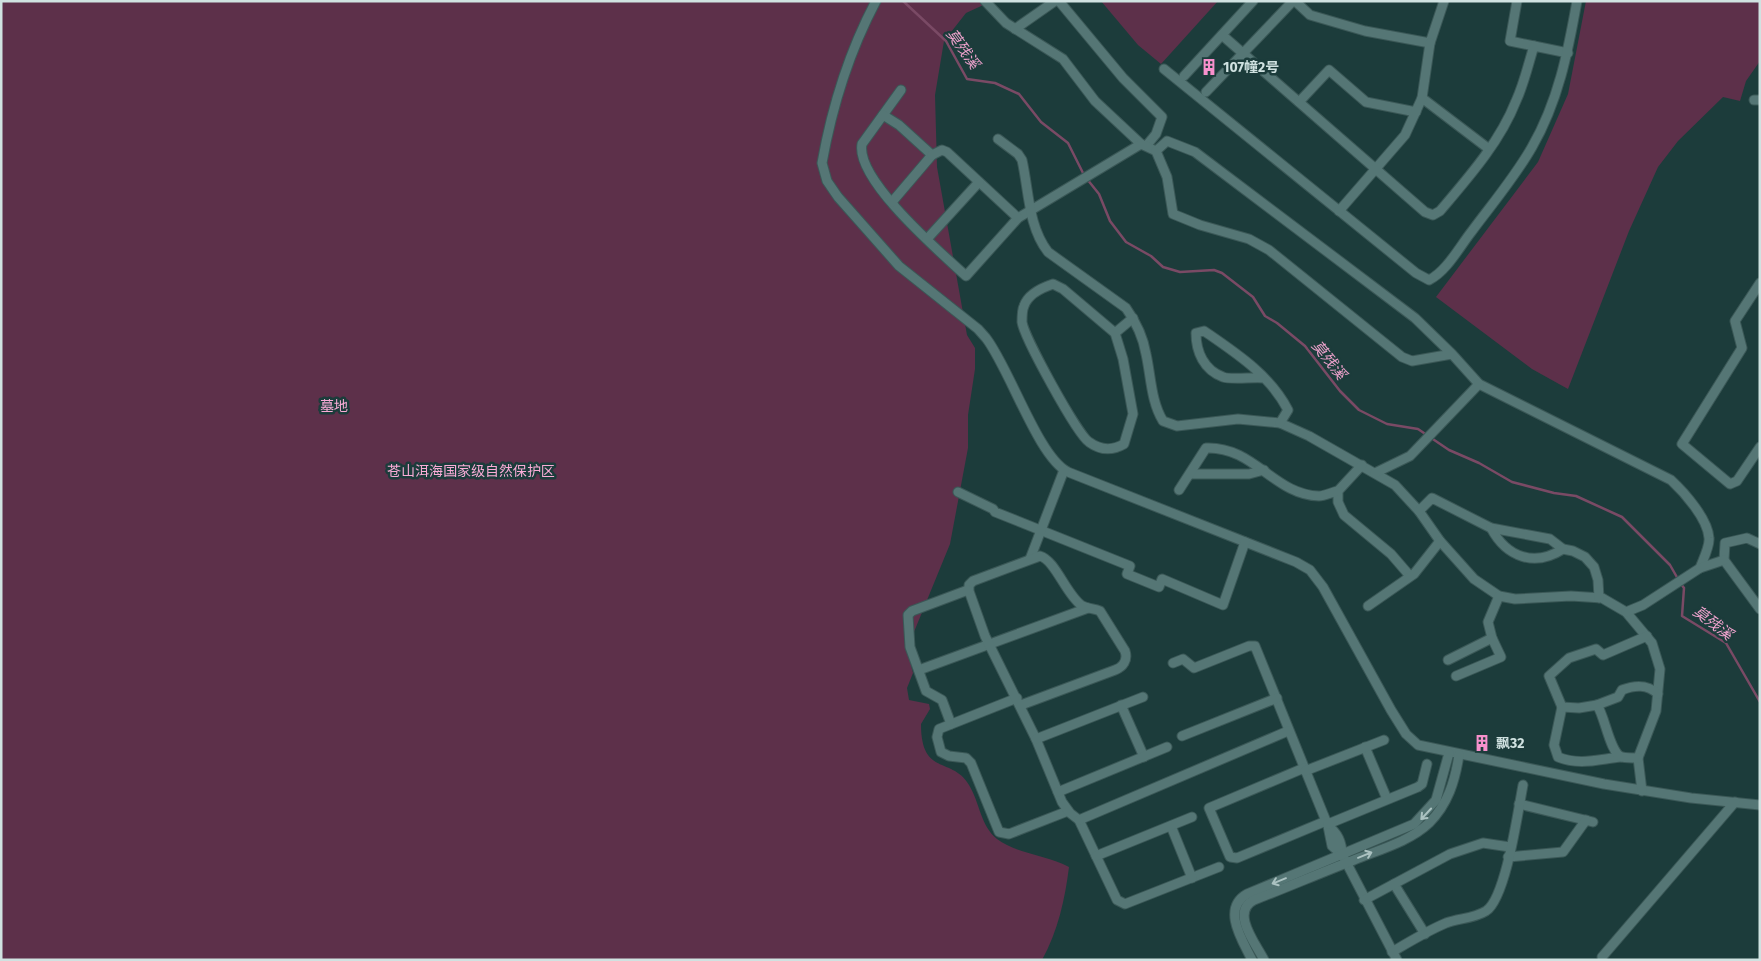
<svg xmlns="http://www.w3.org/2000/svg" width="1761" height="961" viewBox="0 0 1761 961" font-family="'Fira Sans','Noto Sans SC',sans-serif">
  <style>
    .green { fill: #5d304a }
    .lines { fill: none; stroke-linecap: round; stroke-linejoin: round }
    .stream { stroke: #7a4a65; stroke-width: 2.5 }
    .minor-casing { stroke: #3b5857; stroke-width: 11 }
    .minor { stroke: #557675; stroke-width: 9 }
    .oneway { stroke: #abc2c1 }
    .labels { text-anchor: middle; stroke-width: 5; stroke-linejoin: round; paint-order: stroke }
    .poi-label { font-size: 14px; font-weight: bold; fill: #d0e2e1; stroke: #1c3c3b; text-anchor: start }
    .park-label { font-size: 14px; fill: #faacd7; stroke: #1c3c3b }
    .water-label { font-size: 15px; font-style: italic; fill: #efa2cd; stroke: #1c3c3b }
  </style>
  <rect width="100%" height="100%" fill="#1c3c3b"/>
  <g class="green">
    <path d="M1,1H992L966,13L944,41L935,95L937,167L967,335L975,348V369L968,415V448L950,544L907,649L913,673L907,688L909,700L929,704L930,709L921,724C921,777 952,756 969,785C980,803 980,825 997,839C1017,854 1047,855 1069,867C1065,899 1058,931 1042,960H1Z"/>
    <polygon points="1101,1 1218,1 1161,64 1138,45"/>
    <polygon points="1586,1 1760,1 1760,61 1746,81 1740,101 1723,97 1678,141 1658,167 1629,231 1568,389 1532,369 1436,297 1538,162 1568,94"/>
  </g>
  <g class="lines">
    <g class="stream">
      <polyline points="903,1 946,41 967,79 995,83 1019,94 1041,122 1068,143 1084,175"/>
      <polyline points="1087,179 1099,194 1110,221 1126,242 1151,256 1163,267 1180,272 1214,270 1222,273 1253,297 1265,316 1277,323 1305,346 1340,391 1359,410 1387,424 1418,429 1449,450 1479,463 1512,482 1554,493 1576,496 1622,517 1670,565 1678,579"/>
      <polyline points="1681,584 1684,588 1682,616 1726,643 1760,702"/>
    </g>
    <g class="minor-casing">
      <g id="minor">
        <path d="M876,1C849,52 832,107 822,163L827,181L838,197L899,266L978,329L986,338C1010,369 1038,457 1068,472L1296,562L1310,570L1323,587L1391,710L1406,734L1418,745L1604,784L1691,798L1760,805"/>
        <polyline points="985,1 1006,23 1063,59 1095,101 1141,144"/>
        <polyline points="1059,1 1123,78 1162,117 1156,134 1147,145"/>
        <polyline points="1295,1 1310,15 1365,31 1430,43 1444,1"/>
        <polyline points="1517,1 1510,41 1534,46"/>
        <polyline points="1015,29 1055,1"/>
        <path d="M1222,35L1425,212L1433,215L1440,211C1468,178 1500,142 1516,101C1524,84 1528,65 1534,46L1568,53"/>
        <path d="M1164,69L1416,273L1429,280C1447,271 1460,246 1472,231C1492,204 1515,177 1532,147C1558,102 1568,52 1577,1"/>
        <polyline points="1184,76 1253,1"/>
        <path d="M901,90L862,144C855,179 940,252 966,276L1018,218L1141,144L1156,151"/>
        <polyline points="1206,92 1293,1"/>
        <polyline points="1422,98 1489,149"/>
        <polyline points="1754,100 1760,100"/>
        <polyline points="1299,102 1329,70 1366,102 1416,112"/>
        <polyline points="883,115 899,125 932,155 892,202"/>
        <path d="M998,139L1018,154L1022,160C1029,191 1028,226 1048,252L1126,308C1136,322 1143,336 1146,354C1151,376 1151,402 1163,421L1177,426L1238,419L1280,423L1309,436L1395,485L1419,511L1440,541L1474,579L1499,596L1515,599L1571,596L1602,598L1626,612L1652,643L1660,669L1656,711L1638,758L1642,791"/>
        <polyline points="932,155 942,150 947,152 1018,218"/>
        <polyline points="1339,211 1405,135 1422,98 1430,43"/>
        <polyline points="927,239 979,182"/>
        <polyline points="1760,283 1735,321 1742,348 1682,444 1730,484 1737,481 1760,447"/>
        <path d="M1115,333L1123,359L1133,414L1124,444C1112,451 1100,450 1089,442C1077,434 1024,337 1022,322C1022,318 1022,310 1024,306C1028,294 1041,288 1053,284L1063,289L1115,333L1133,318"/>
        <path d="M1452,354L1415,318L1195,152L1167,141L1156,151L1167,177L1173,214L1200,225L1249,239L1269,250L1402,357L1412,361L1452,354L1479,384L1671,480C1684,492 1708,519 1709,538C1710,546 1703,560 1700,568L1643,605L1626,612"/>
        <path d="M1263,378C1253,377 1230,380 1223,377C1204,370 1196,352 1196,333L1204,331C1236,353 1270,375 1288,410L1280,423"/>
        <polyline points="1362,465 1338,491 1338,502 1344,515 1391,554 1410,576"/>
        <polyline points="1375,473 1410,456 1479,384"/>
        <polyline points="1191,474 1249,474 1264,470"/>
        <path d="M1179,490L1206,448C1254,446 1274,495 1319,496C1325,496 1332,492 1338,491"/>
        <polyline points="958,492 993,509 995,512 1130,566 1127,574 1159,587 1162,579 1223,605 1245,542"/>
        <polyline points="1419,511 1432,498 1491,528 1550,539 1563,549 1573,551 1585,557 1594,567 1598,580 1599,598"/>
        <path d="M1491,528C1507,558 1535,567 1563,549"/>
        <polyline points="1760,544 1747,538 1725,543 1724,560 1760,609"/>
        <polyline points="1030,559 1064,470"/>
        <polyline points="1700,568 1724,560"/>
        <polyline points="1368,606 1414,574 1440,541"/>
        <polyline points="1448,660 1492,638 1488,622 1499,596"/>
        <path d="M1173,663L1183,659L1194,668L1249,646H1255L1328,826C1338,833 1342,844 1342,855L1332,846L1328,826"/>
        <polyline points="919,670 1088,608"/>
        <polyline points="1456,676 1501,657 1492,638"/>
        <polyline points="1017,698 939,729 937,737 941,752 949,756 966,758 971,763 999,832 1009,834 1068,811"/>
        <path d="M1021,705L1115,670C1123,667 1128,660 1125,651L1100,611C1094,608 1087,609 1081,605C1066,594 1055,560 1040,556L973,581L969,585V591L985,636L1036,739L1062,802L1070,813L1079,820L1117,900L1125,904L1219,867"/>
        <polyline points="1121,705 1144,757"/>
        <path d="M1597,705L1618,697L1622,690C1635,685 1647,684 1658,694"/>
        <path d="M1562,707L1554,745L1558,757C1579,766 1600,759 1621,757"/>
        <polyline points="951,724 942,700 926,691 910,647 908,615 912,611 968,590"/>
        <polyline points="1182,736 1277,698"/>
        <polyline points="1036,739 1143,697"/>
        <polyline points="1365,747 1387,799"/>
        <path d="M1638,758C1633,758 1627,758 1622,757C1610,754 1605,716 1597,705L1579,708L1562,707L1549,676L1569,658L1596,649L1603,655L1647,636"/>
        <polyline points="1304,768 1209,808 1230,857 1237,858 1326,821"/>
        <polyline points="1305,771 1384,740"/>
        <polyline points="1058,792 1167,747"/>
        <polyline points="1519,804 1593,822"/>
        <polyline points="1079,820 1288,731"/>
        <polyline points="1328,824 1418,787 1422,784 1427,764"/>
        <polyline points="1171,826 1192,878"/>
        <polyline points="1096,856 1192,817"/>
        <polyline points="1508,857 1563,852 1586,820"/>
        <polyline points="1344,858 1397,960"/>
        <polyline points="1394,884 1425,934"/>
        <polyline points="1364,900 1450,854 1483,843 1510,847"/>
        <path d="M1392,952C1409,942 1427,931 1446,923C1459,918 1473,919 1486,911C1506,898 1518,811 1523,785"/>
        <polyline points="1602,957 1735,802"/>
        <path d="M1252,960C1243,941 1221,909 1247,894L1414,824L1436,800L1449,753"/>
        <path d="M1264,960C1256,944 1230,912 1254,900C1288,887 1320,873 1354,860C1378,850 1409,842 1429,823C1448,804 1455,781 1459,755"/>
      </g>
    </g>
    <use href="#minor" class="minor"/>
  </g>
  <defs><path id="oneway-shaft" d="M-6 0H5M1.5-3L5.5 0L1.5 3" fill="none" stroke-width="1.6" stroke-linecap="round" stroke-linejoin="round" transform="scale(1.25)"/></defs>
  <g class="oneway">
    <use href="#oneway-shaft" transform="translate(1426 814) rotate(133)"/>
    <use href="#oneway-shaft" transform="translate(1365 855) rotate(-22)"/>
    <use href="#oneway-shaft" transform="translate(1279 881) rotate(158)"/>
  </g>
  <defs>
    <g id="building-bare" transform="scale(1.35)"><path d="M-4-6H4V6H1V3H-1V6H-4ZM-2.5-4.3h1.7v1.8h-1.7ZM.8-4.3h1.7v1.8H.8ZM-2.5-1h1.7V.8h-1.7ZM.8-1h1.7V.8H.8Z" fill="#f890cc" stroke="#1c3c3b" stroke-width="2.5" paint-order="stroke"/></g>
  </defs>
  <g fill-rule="evenodd">
    <use href="#building-bare" x="1209" y="67"/>
    <use href="#building-bare" x="1482" y="743"/>
  </g>
  <g class="labels">
    <g class="poi-label">
      <text x="1223" y="72">107幢2号</text>
      <text x="1496" y="748">飘32</text>
    </g>
    <g class="park-label">
      <text x="334" y="411">墓地</text>
      <text x="471" y="476">苍山洱海国家级自然保护区</text>
    </g>
    <g class="water-label">
      <text transform="translate(963 49) rotate(54)" y="5">莫残溪</text>
      <text transform="translate(1329 360) rotate(51)" y="5">莫残溪</text>
      <text transform="translate(1713 623) rotate(37)" y="5">莫残溪</text>
    </g>
  </g>
  <rect width="1761" height="961" fill="none" stroke="#d0e2e1" stroke-width="5"/>
</svg>
